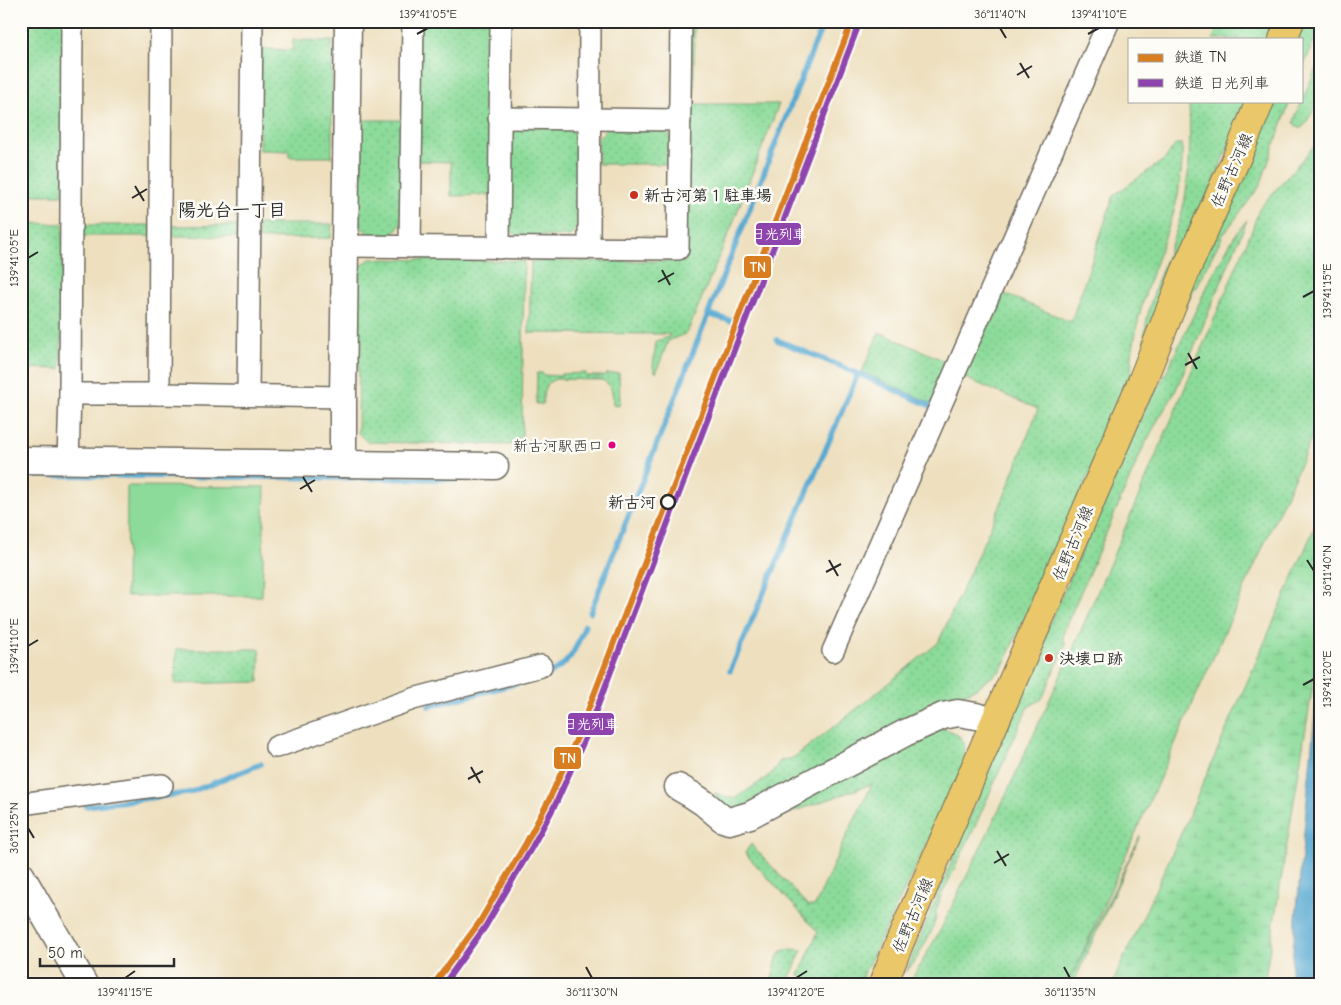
<svg xmlns="http://www.w3.org/2000/svg" width="1341" height="1005" viewBox="0 0 1341 1005" font-family="'Comic Neue','Klee One',sans-serif">
  <style>
    .grass { fill: url(#grass-dots); stroke: #5c8362 }
    .wetland { fill: url(#wetland-marsh); stroke: #5c8362 }
    .garden { fill: #8cdb9a; stroke: #5c8362 }
    .water { fill: #57a9d2; stroke: #416a7e }
    .lines { fill: none; stroke-linecap: round; stroke-linejoin: round }
    .stream { stroke: #57a9d2; stroke-width: 5.5 }
    .minor-casing { stroke: #6f6a5f; stroke-width: 24 }
    .tertiary-casing { stroke: #6f6a5f; stroke-width: 29 }
    .primary-casing { stroke: #6f6a5f; stroke-width: 30 }
    .minor { stroke: #fff; stroke-width: 21 }
    .tertiary { stroke: #fff; stroke-width: 26 }
    .primary { stroke: #eac769; stroke-width: 28 }
    .rail-1-casing { stroke: #fdfcf7; stroke-width: 10 }
    .rail-2-casing { stroke: #fdfcf7; stroke-width: 10 }
    .rail-1 { stroke: #d87d20; stroke-width: 6 }
    .rail-2 { stroke: #8e44ad; stroke-width: 6 }
    .ticks { fill: none; stroke: #2b2b2b; stroke-width: 2 }
    .poi-dot { fill: #c8321e; stroke: #fdfcf7; stroke-width: 2 }
    .bus-dot { fill: #e5007d; stroke: #fdfcf7; stroke-width: 2 }
    .stop-dot { fill: #fdfcf7; stroke: #2b2b2b; stroke-width: 2.5 }
    .labels { text-anchor: middle; stroke-width: 5; stroke-linejoin: round; paint-order: stroke }
    .bus-label { font-size: 15px; fill: #2b2b2b; stroke: #fdfcf7; text-anchor: end }
    .street-label { font-size: 16px; fill: #2b2b2b; stroke: #fdfcf7 }
    .poi-label { font-size: 16px; font-weight: bold; fill: #2b2b2b; stroke: #fdfcf7; text-anchor: start }
    .stop-label { font-size: 16px; font-weight: bold; fill: #2b2b2b; stroke: #fdfcf7; text-anchor: end }
    .neighbourhood-label { font-size: 18px; font-weight: bold; fill: #2b2b2b; stroke: #fdfcf7 }
    .line-badge { stroke: #fdfcf7; stroke-width: 2 }
    .badge-label { font-size: 14px; text-anchor: middle; font-weight: bold; fill: #fff }
    .neatline { fill: none; stroke: #2b2b2b; stroke-width: 2 }
    .ticks-label { font-size: 12px; text-anchor: middle; fill: #2b2b2b }
  </style>
  <defs>
    <pattern id="grass-dots" width="8" height="8" patternUnits="userSpaceOnUse" patternTransform="scale(1.25)"><rect width="8" height="8" fill="#8cdb9a"/><path d="M2 2h.1M6 6h.1" fill="none" stroke="#79bc85" stroke-width="1.8" stroke-linecap="round"/></pattern>
    <pattern id="wetland-marsh" width="20" height="14" patternUnits="userSpaceOnUse" patternTransform="scale(1.25)"><rect width="20" height="14" fill="#8cdb9a"/><path d="M1 5h8M5 5V1M11 12h8M15 12V8" fill="none" stroke="#79bc85"/></pattern>
  </defs>
  <rect width="100%" height="100%" fill="#fdfcf7"/>
  <filter id="ink" filterUnits="userSpaceOnUse"><feTurbulence type="fractalNoise" baseFrequency=".02" numOctaves="2"/><feDisplacementMap in="SourceGraphic" scale="10" xChannelSelector="R" yChannelSelector="G"/><feConvolveMatrix kernelMatrix="1 2 1 2 8 2 1 2 1" color-interpolation-filters="sRGB"/></filter>
  <filter id="wash" filterUnits="userSpaceOnUse"><feTurbulence type="fractalNoise" baseFrequency=".0096" numOctaves="4" result="noise"/><feDisplacementMap in="SourceGraphic" scale="20" xChannelSelector="R" yChannelSelector="G"/><feGaussianBlur stdDeviation="1.12" result="paint"/><feColorMatrix in="noise" values="0 0 0 0 0 0 0 0 0 0 0 0 0 0 0 0 0 1.4 0 .05"/><feComposite in="paint" operator="in"/></filter>
  <g filter="url(#wash)">
    <rect width="100%" height="100%" fill="#eee0bf"/>
    <g class="grass">
      <polygon points="21,21 64,21 63,195 23,195 23,223 63,224 61,369 22,368 21,423"/>
      <polygon points="418,21 493,21 492,195 451,196 451,162 417,161"/>
      <polygon points="688,21 694,21 694,104 779,104 731,228 688,331 685,334 668,341 656,373 653,367 656,341 669,337 669,334 529,333 531,261 686,261"/>
      <polygon points="1219,21 1277,21 1271,39 1213,39"/>
      <polygon points="1298,21 1320,21 1320,25 1302,71 1302,39 1292,39"/>
      <polygon points="293,40 332,41 332,157 289,157 289,151 259,150 260,49 293,50"/>
      <polygon points="1320,59 1320,100 1304,126 1301,128 1297,127 1294,122 1296,115"/>
      <path d="M1189,101H1248L1144,345C1144,335 1146,327 1147,318C1155,281 1172,248 1182,212C1191,176 1190,139 1189,101Z"/>
      <polygon points="1269,101 1290,101 1260,186 1223,235 1164,348"/>
      <polygon points="362,120 403,120 401,224 392,235 370,235 360,226"/>
      <polygon points="518,127 569,128 582,142 580,226 570,236 516,236 507,226 508,137"/>
      <polygon points="608,127 663,127 671,137 671,164 598,164 598,139"/>
      <polygon points="1320,139 1320,413 1307,449 1200,687 1076,968 1064,984 909,984 941,929 1003,801 1073,649 1158,451 1252,230 1259,209"/>
      <path d="M1176,144H1182V164L1178,196L1173,214L1148,285L1139,316L1132,354L1131,375L1088,477L1001,670L978,687L744,807C730,809 721,807 714,793L735,799L770,775L780,761L793,758L849,715L938,643L1004,497L1038,409L965,378L961,381L1000,292L1071,322L1114,195L1165,159Z"/>
      <polygon points="1247,220 1183,374 1174,394 1159,418 1143,448 1063,633 1063,639 1066,644 1042,699 1028,707 972,833 941,896 936,910 936,918 932,930 917,958 906,972 1052,618 1145,409 1167,371 1213,274 1234,237"/>
      <polygon points="258,224 332,224 331,238 258,239"/>
      <rect x="78" y="225" width="74" height="11"/>
      <polygon points="242,225 242,237 168,236 168,226"/>
      <polygon points="370,259 524,261 522,435 513,445 367,442 358,433 360,267"/>
      <polygon points="879,332 952,364 935,405 862,372"/>
      <path d="M537,373H542L543,375L561,376V374L586,373V376H604L606,374L619,373L620,404L613,405C613,394 613,385 602,380L556,379C543,383 543,393 543,404H536Z"/>
      <polygon points="176,649 260,649 259,682 175,684"/>
      <path d="M941,728C977,736 964,760 955,785L859,984H817L799,975L818,932L745,853L751,844L808,906H815L843,843L872,784L776,818L773,815Z"/>
      <polygon points="790,949 802,950 787,984 771,984 777,958 782,951"/>
    </g>
    <g class="wetland">
      <polygon points="1320,515 1320,642 1264,984 1112,984 1176,845"/>
      <polygon points="1140,836 1073,984 1064,984 1076,968"/>
    </g>
    <polygon class="garden" points="127,486 265,487 262,596 126,596"/>
    <polygon class="water" points="1320,658 1320,984 1290,984"/>
    <g class="lines">
      <g class="stream">
        <polyline points="708,314 732,321"/>
        <polyline points="777,340 861,375 933,407"/>
        <polyline points="21,475 458,479"/>
        <polyline points="590,613 824,21"/>
        <polyline points="730,671 858,374"/>
        <path d="M429,706L546,676C572,662 575,651 585,625"/>
        <polyline points="86,806 188,793 261,764"/>
      </g>
    </g>
  </g>
  <g filter="url(#ink)">
    <g class="lines">
      <g class="minor-casing">
        <g id="minor">
          <polyline points="499,118 680,120"/>
          <polyline points="345,246 678,249 681,21"/>
          <polyline points="410,247 413,21"/>
          <polyline points="499,248 501,21"/>
          <polyline points="589,248 590,21"/>
          <polyline points="70,394 159,394 343,397"/>
          <polyline points="159,394 161,21"/>
          <polyline points="248,395 252,21"/>
          <polyline points="68,461 70,394 72,21"/>
          <polyline points="833,651 1109,21"/>
          <polyline points="276,747 413,699 541,666"/>
          <polyline points="21,804 162,785"/>
        </g>
      </g>
      <g class="tertiary-casing">
        <g id="tertiary">
          <polyline points="21,460 495,466"/>
          <polyline points="343,464 343,397 348,21"/>
          <polyline points="678,787 692,795 704,803 723,819 729,821 750,815 905,733 943,716 958,713 976,716 996,721"/>
          <polyline points="21,875 84,984"/>
        </g>
      </g>
      <g class="primary-casing">
        <g id="primary">
          <polyline points="1283,39 1290,21"/>
          <polyline points="883,984 899,944 1143,379 1186,270 1241,148 1260,101"/>
        </g>
      </g>
      <use href="#minor" class="minor"/>
      <use href="#tertiary" class="tertiary"/>
      <use href="#primary" class="primary"/>
      <g class="rail-1-casing">
        <polyline id="rail-1" points="434,984 479,923 526,843 549,800 580,731 852,21"/>
      </g>
      <g class="rail-2-casing">
        <polyline id="rail-2" points="444,984 485,927 532,847 556,803 587,734 859,24"/>
      </g>
      <use href="#rail-1" class="rail-1"/>
      <use href="#rail-2" class="rail-2"/>
    </g>
  </g>
  <path class="ticks" d="M1000,28L1006,38M417,34L428,28M1088,34L1099,28M1020,63L1029,78M1017,75L1032,66M135,186L144,201M132,198L147,189M28,258L38,252M662,270L670,285M658,282L674,273M1303,297L1314,291M1188,353L1197,369M1185,365L1200,357M303,477L312,492M300,489L315,480M829,560L838,576M1307,560L1314,571M826,572L841,564M28,646L38,640M1303,685L1314,679M471,767L480,783M468,779L483,771M28,828L34,838M997,851L1006,866M994,863L1009,854M586,967L592,978M1064,967L1070,978M125,978L135,971M796,978L807,971"/>
  <g class="poi-dot">
    <circle cx="634" cy="195" r="5"/>
    <circle cx="1049" cy="658" r="5"/>
  </g>
  <circle class="bus-dot" cx="612" cy="445" r="4.5"/>
  <circle class="stop-dot" cx="668" cy="502" r="7"/>
  <g class="labels">
    <g class="bus-label">
      <text x="603" y="451">新古河駅西口</text>
    </g>
    <g class="street-label">
      <text transform="translate(1231 170) rotate(-66)" y="6">佐野古河線</text>
      <text transform="translate(1072 543) rotate(-67)" y="6">佐野古河線</text>
      <text transform="translate(912 915) rotate(-67)" y="6">佐野古河線</text>
    </g>
    <g class="poi-label">
      <text x="644" y="201">新古河第１駐車場</text>
      <text x="1059" y="664">決壊口跡</text>
    </g>
    <g class="stop-label">
      <text x="656" y="508">新古河</text>
    </g>
    <g class="neighbourhood-label">
      <text x="232" y="216">陽光台一丁目</text>
    </g>
  </g>
  <g class="line-badge">
    <rect x="755" y="222" width="47" height="24" rx="5" fill="#8e44ad"/>
    <rect x="743" y="255" width="29" height="24" rx="5" fill="#d87d20"/>
    <rect x="567" y="712" width="48" height="24" rx="5" fill="#8e44ad"/>
    <rect x="553" y="746" width="29" height="24" rx="5" fill="#d87d20"/>
  </g>
  <g class="badge-label">
    <text x="779" y="239">日光列車</text>
    <text x="758" y="272">TN</text>
    <text x="591" y="729">日光列車</text>
    <text x="568" y="763">TN</text>
  </g>
  <rect width="1341" height="1005" fill="none" stroke="#fdfcf7" stroke-width="55"/>
  <rect x="1128" y="38" width="175" height="65" fill="#fdfcf7" stroke="#a9a8a5"/>
  <rect x="1138" y="54" width="25" height="8" fill="#d87d20" stroke="#a9a8a5"/>
  <text x="1174" y="62" font-size="15" fill="#2b2b2b">鉄道 TN</text>
  <rect x="1138" y="79" width="25" height="8" fill="#8e44ad" stroke="#a9a8a5"/>
  <text x="1174" y="88" font-size="15" fill="#2b2b2b">鉄道 日光列車</text>
  <path d="M40 958v8h134v-8" fill="none" stroke="#2b2b2b" stroke-width="2.5"/>
  <text x="48" y="958" font-size="15" fill="#2b2b2b" stroke="#fdfcf7" stroke-width="4" paint-order="stroke">50 m</text>
  <rect x="28" y="28" width="1286" height="950" class="neatline"/>
  <g class="ticks-label">
    <text x="428" y="18">139°41'05"E</text>
    <text x="1000" y="18">36°11'40"N</text>
    <text x="1099" y="18">139°41'10"E</text>
    <text transform="translate(14 258) rotate(-90)" y="4">139°41'05"E</text>
    <text transform="translate(1327 291) rotate(-90)" y="4">139°41'15"E</text>
    <text transform="translate(1327 571) rotate(-90)" y="4">36°11'40"N</text>
    <text transform="translate(14 646) rotate(-90)" y="4">139°41'10"E</text>
    <text transform="translate(1327 679) rotate(-90)" y="4">139°41'20"E</text>
    <text transform="translate(14 828) rotate(-90)" y="4">36°11'25"N</text>
    <text x="125" y="996">139°41'15"E</text>
    <text x="592" y="996">36°11'30"N</text>
    <text x="796" y="996">139°41'20"E</text>
    <text x="1070" y="996">36°11'35"N</text>
  </g>
</svg>
